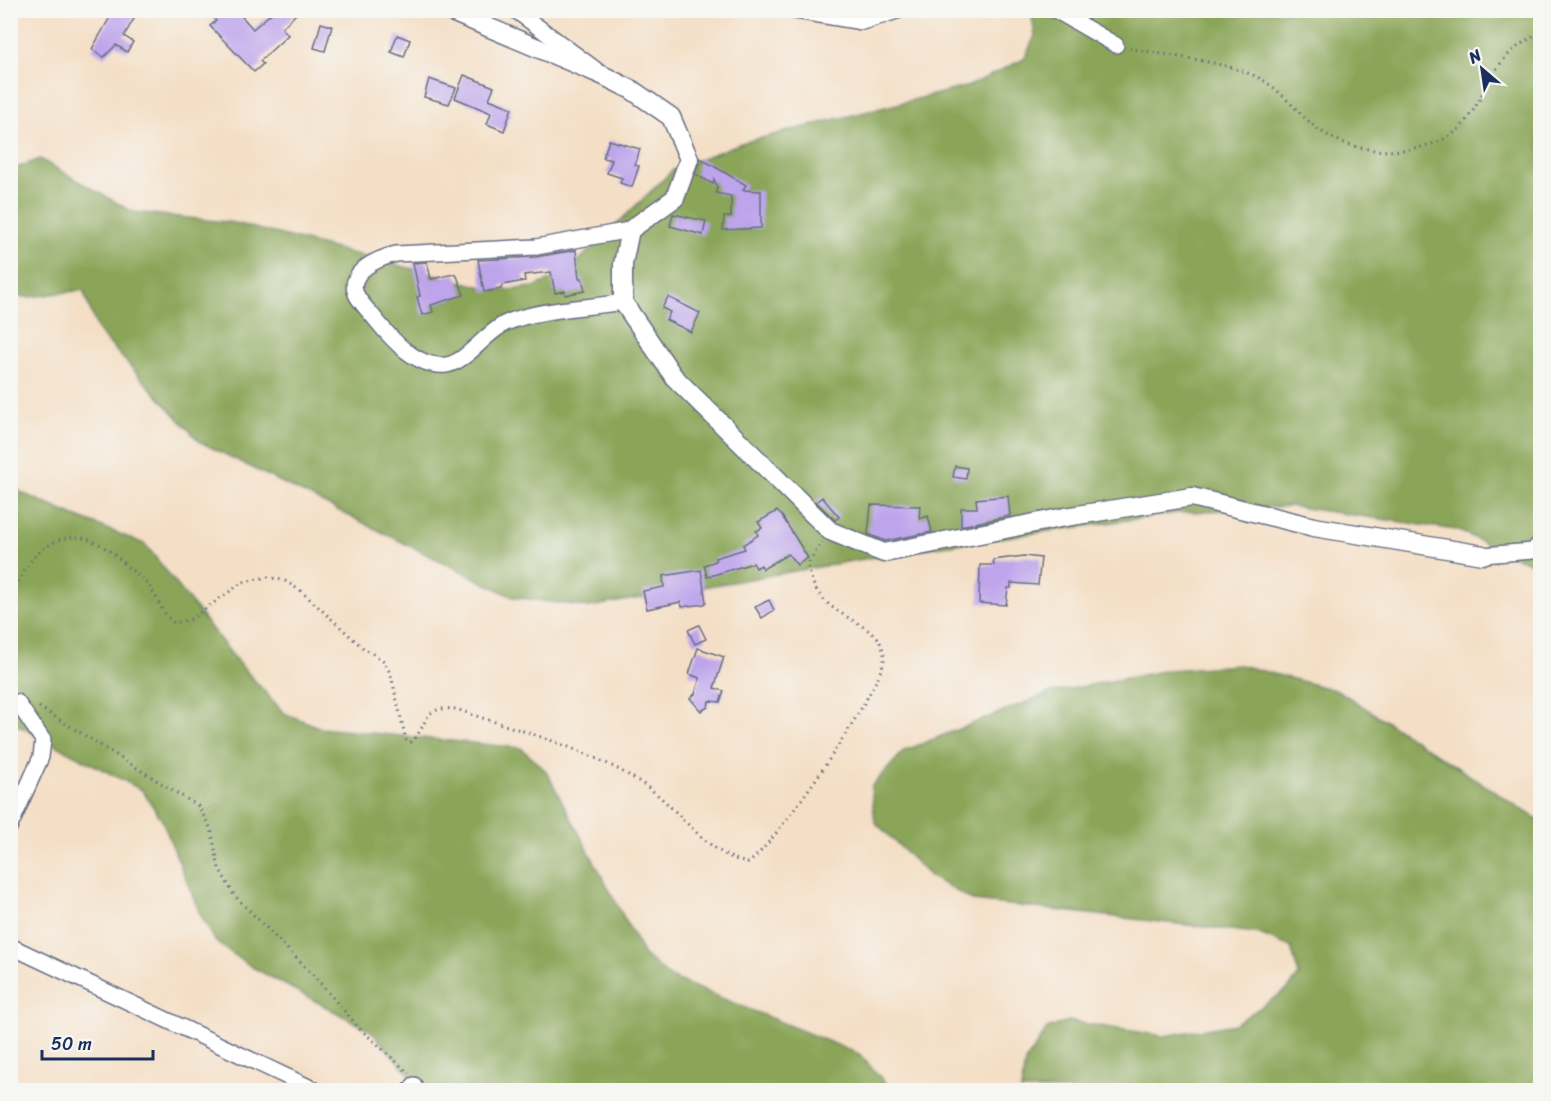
<svg xmlns="http://www.w3.org/2000/svg" width="1551" height="1101" viewBox="0 0 1551 1101" font-family="Sriracha,sans-serif">
  <style>
    .forest { fill: #8aa558; stroke: #526a5b; stroke-width: 1.5 }
    .building { fill: #bda4eb }
    .lines { fill: none; stroke-linecap: round; stroke-linejoin: round }
    .minor-casing { stroke: #676d82; stroke-width: 18 }
    .tertiary-casing { stroke: #676d82; stroke-width: 21 }
    .path { stroke: #676d82; stroke-width: 3; stroke-dasharray: 1.5 4.5; stroke-linecap: butt }
    .minor { stroke: #fff; stroke-width: 15 }
    .tertiary { stroke: #fff; stroke-width: 18 }
  </style>
  <rect width="100%" height="100%" fill="#f6f6f2"/>
  <filter id="ink" filterUnits="userSpaceOnUse"><feTurbulence type="fractalNoise" baseFrequency=".0167" numOctaves="2"/><feDisplacementMap in="SourceGraphic" scale="12" xChannelSelector="R" yChannelSelector="G"/><feConvolveMatrix kernelMatrix="1 2 1 2 8 2 1 2 1" color-interpolation-filters="sRGB"/></filter>
  <filter id="wash" filterUnits="userSpaceOnUse"><feTurbulence type="fractalNoise" baseFrequency=".008" numOctaves="4" result="noise"/><feDisplacementMap in="SourceGraphic" scale="24" xChannelSelector="R" yChannelSelector="G"/><feGaussianBlur stdDeviation="1.35" result="paint"/><feColorMatrix in="noise" values="0 0 0 0 0 0 0 0 0 0 0 0 0 0 0 0 0 1.4 0 .05"/><feComposite in="paint" operator="in"/></filter>
  <g filter="url(#wash)">
    <rect width="100%" height="100%" fill="#f4dfc6"/>
    <g class="forest">
      <polygon points="1031,11 1540,11 1540,568 1457,530 1290,506 1177,513 921,549 589,607 513,597 200,442 98,331 83,290 29,297 11,296 11,170 40,159 133,212 235,223 498,291 534,287 566,273 673,170 741,143 969,86 1024,59 1035,36"/>
      <polygon points="10,484 24,494 70,514 145,544 237,661 284,713 321,728 521,748 546,771 644,955 670,977 859,1054 892,1090 423,1090 371,1031 252,967 216,942 200,914 162,820 142,790 11,722"/>
      <polygon points="1240,665 1339,691 1540,821 1540,1090 1021,1090 1025,1062 1047,1029 1068,1021 1164,1036 1235,1024 1287,990 1299,975 1291,947 1257,933 974,901 931,877 875,822 871,787 904,751 1049,693 1168,670"/>
    </g>
    <g id="blocks">
      <g class="building">
        <polygon points="114,10 139,10 124,36 133,42 127,52 116,45 104,57 92,49"/>
        <polygon points="219,10 236,10 253,29 275,10 300,10 282,28 288,35 260,61 263,64 254,72 210,26 216,21 212,15"/>
        <polygon points="321,23 332,26 325,51 314,48"/>
        <polygon points="397,35 410,40 404,57 391,52"/>
        <polygon points="464,75 494,87 489,99 512,108 504,131 487,124 491,113 455,98"/>
        <polygon points="429,79 456,88 449,104 424,97"/>
        <polygon points="609,140 640,149 635,165 639,166 632,187 620,183 622,178 607,173 612,160 603,158"/>
        <polygon points="700,158 746,185 743,190 761,191 761,228 723,230 724,217 731,217 731,196 716,193 717,187 714,179 713,184 695,174"/>
        <polygon points="673,214 706,221 703,235 670,226"/>
        <polygon points="576,250 579,278 582,278 585,291 565,295 565,291 555,293 551,272 524,275 525,281 502,285 501,289 484,292 478,260 536,257"/>
        <polygon points="427,262 431,279 454,274 457,276 464,295 431,305 433,312 422,315 417,297 420,296 413,263"/>
        <polygon points="668,297 700,313 691,332 666,320 670,312 662,308"/>
        <polygon points="955,466 967,468 966,479 953,477"/>
        <polygon points="1008,496 1010,516 961,526 961,508 977,508 976,499"/>
        <polygon points="822,497 839,517 835,520 816,502"/>
        <polygon points="871,505 920,506 919,519 928,516 932,532 885,541 868,534"/>
        <polygon points="777,511 782,516 808,558 806,559 797,565 788,554 763,569 761,565 756,568 753,563 707,577 704,565 716,561 715,558 745,549 743,545 758,535 756,531 762,528 758,522"/>
        <polygon points="1024,556 1041,558 1038,585 1011,583 1011,588 1008,588 1006,605 979,603 980,565 994,565 993,560"/>
        <polygon points="701,570 706,602 704,604 682,607 681,602 647,609 643,591 664,587 663,576"/>
        <polygon points="769,600 774,610 762,618 755,607"/>
        <polygon points="699,625 706,639 695,644 688,630"/>
        <polygon points="698,648 724,657 714,688 724,691 720,702 709,701 708,707 701,711 690,698 695,694 700,678 689,674"/>
      </g>
    </g>
  </g>
  <g filter="url(#ink)">
    <use href="#blocks" fill-opacity="0" stroke="#676d82" stroke-width="1.5"/>
    <g class="lines">
      <g class="minor-casing">
        <g id="minor">
          <polyline points="515,10 595,69"/>
          <polyline points="790,10 862,22 900,10"/>
          <polyline points="1055,10 1116,45"/>
          <path d="M623,302C588,308 538,309 506,323C486,332 467,362 446,365C417,368 392,340 376,320C370,312 360,303 356,294C346,271 380,258 396,254L536,247L630,230"/>
          <polyline points="1483,555 1533,551 1540,543"/>
          <polyline points="10,826 41,757 43,740 17,702"/>
          <polyline points="10,946 315,1090"/>
          <polyline points="411,1090 414,1085"/>
        </g>
      </g>
      <g class="tertiary-casing">
        <polyline id="tertiary" points="447,10 602,75 632,90 671,117 689,159 675,198 630,230 623,264 623,302 674,377 830,531 884,553 1065,517 1192,497 1314,527 1483,555"/>
      </g>
      <g class="path">
        <path d="M1130,48C1169,57 1224,60 1259,78C1280,89 1296,111 1314,126C1348,154 1404,158 1444,139C1475,124 1481,87 1501,63C1510,51 1527,39 1540,33"/>
        <path d="M10,591C21,581 26,564 37,554C72,523 99,539 128,567C135,573 143,579 149,586C158,598 161,613 174,623L191,619L243,582L268,577L285,581L301,591L362,647L384,661L391,675L406,740L410,743C431,725 418,706 456,709C519,731 587,747 643,784C679,807 704,854 748,863C775,845 879,692 884,660C885,652 881,645 878,638C847,611 815,611 808,564L822,542"/>
        <polyline points="39,707 198,806 211,829 219,868 234,895 315,977 360,1029 409,1073"/>
      </g>
      <use href="#minor" class="minor"/>
      <use href="#tertiary" class="tertiary"/>
    </g>
  </g>
  <rect width="1551" height="1101" fill="none" stroke="#f6f6f2" stroke-width="36"/>
  <g transform="translate(1482 69) rotate(331)" stroke="#f6f6f2" stroke-width="4.5" paint-order="stroke">
  <path d="M0-4.5L10 22L0 15L-10 22Z" fill="#1b2f5e"/>
  <text y="-9" font-size="16" font-weight="bold" text-anchor="middle" fill="#1b2f5e">N</text>
  </g>
  <path d="M42 1050v9h111v-9" fill="none" stroke="#1b2f5e" stroke-width="3"/>
  <text x="51" y="1050" font-size="18" fill="#1b2f5e" stroke="#f6f6f2" stroke-width="4.5" paint-order="stroke">50 m</text>
</svg>
